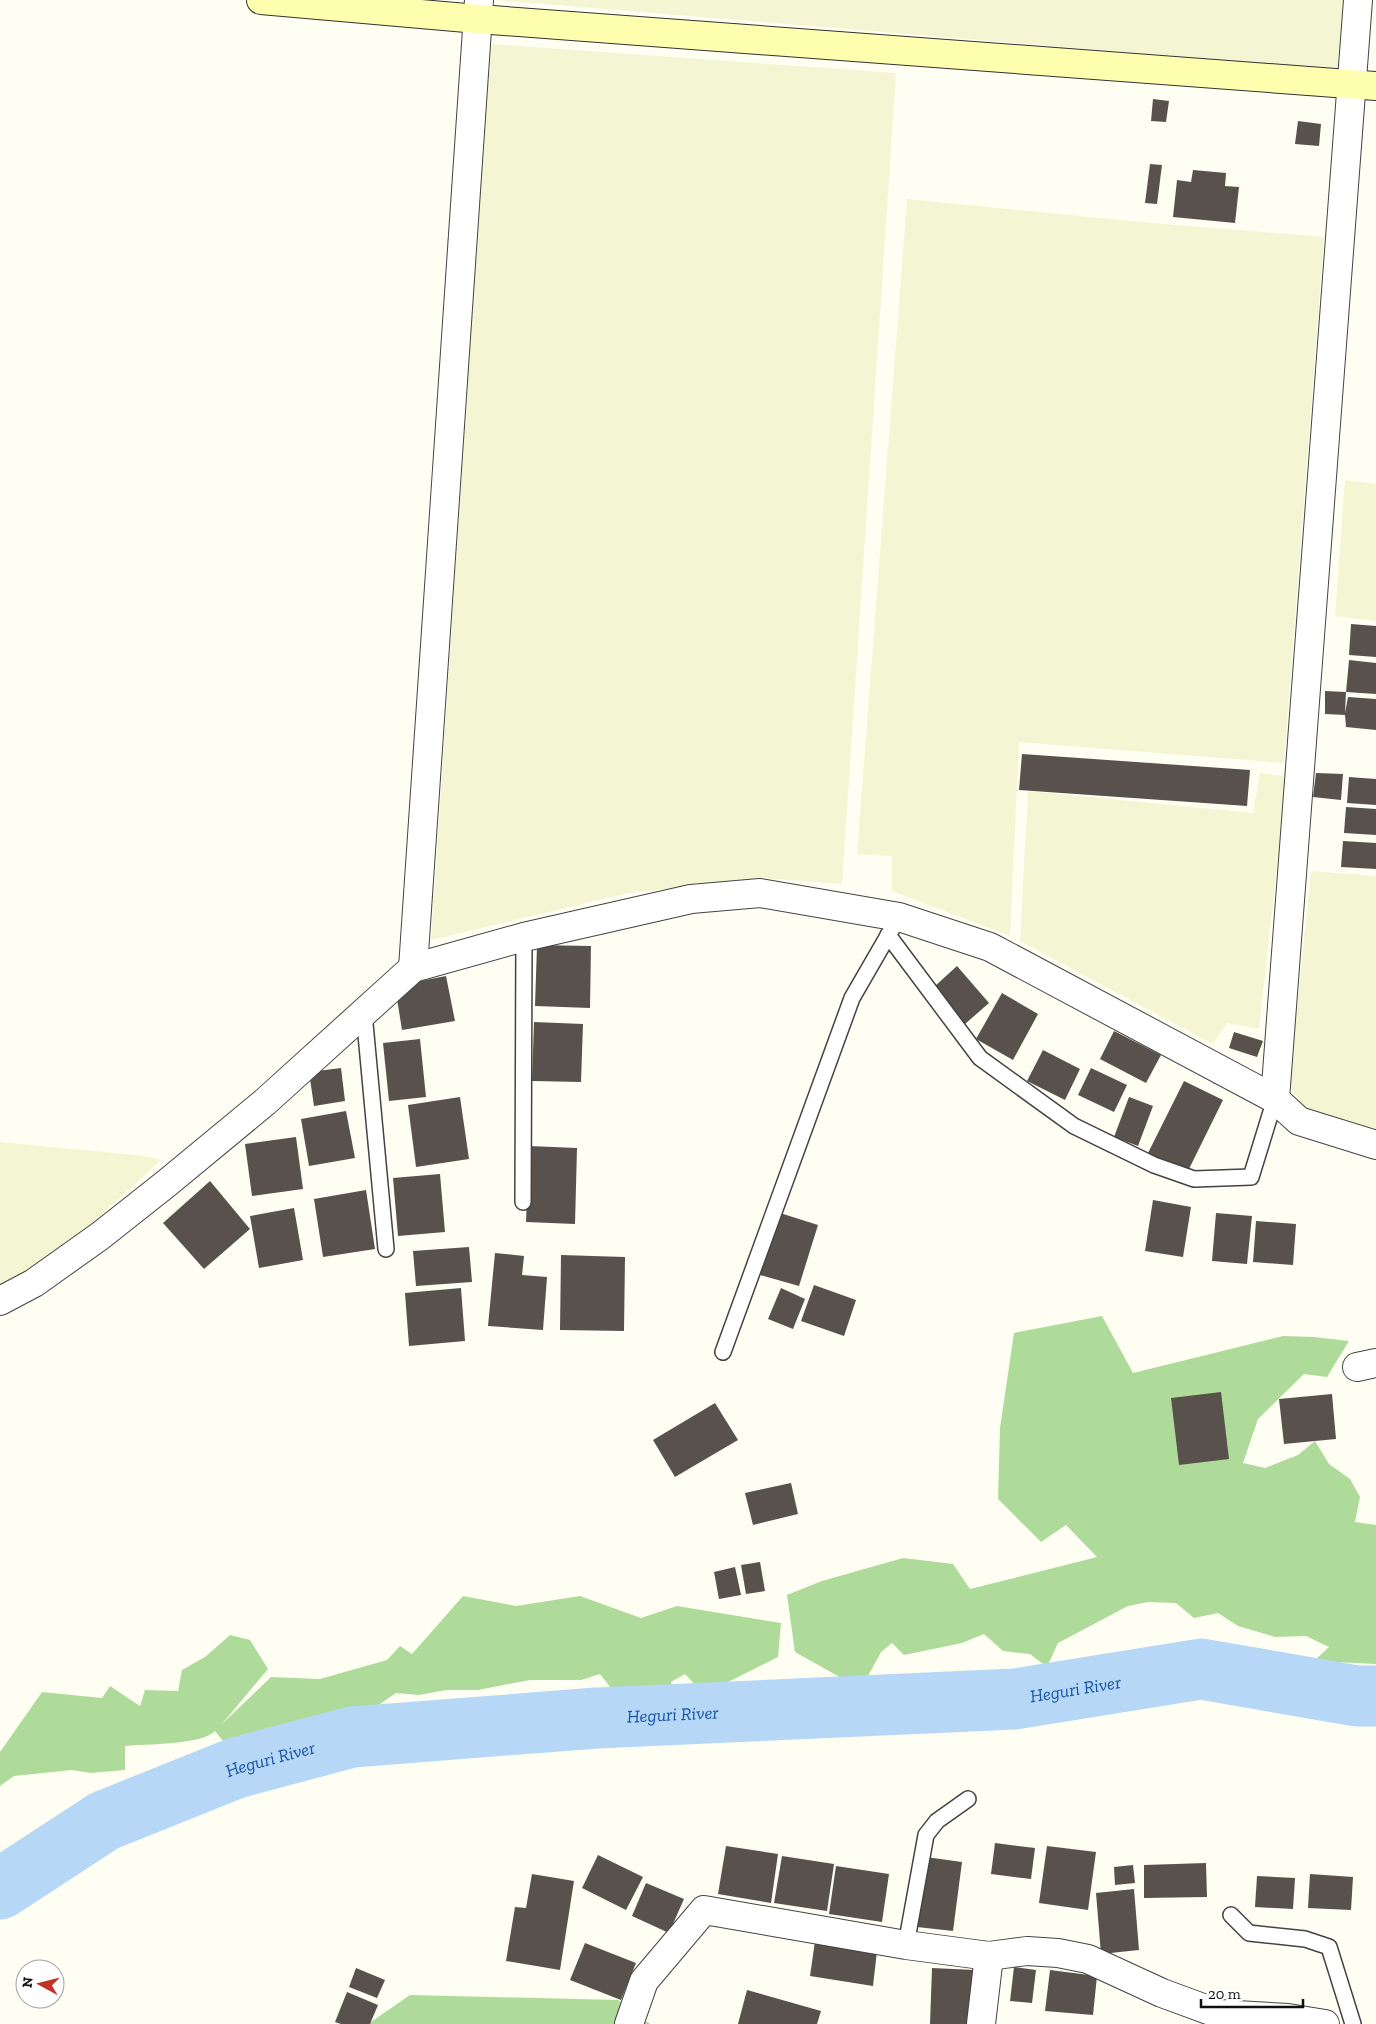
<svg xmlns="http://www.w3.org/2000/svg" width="1376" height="2024" viewBox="0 0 1376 2024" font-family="'Zilla Slab',serif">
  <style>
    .farmland { fill: #f4f5d2 }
    .forest { fill: #afdb9a }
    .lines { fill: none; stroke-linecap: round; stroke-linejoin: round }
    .river { stroke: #b7d7f7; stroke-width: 61 }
    .building { fill: #59524c }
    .lane-casing { stroke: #434343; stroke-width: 18 }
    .street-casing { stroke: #434343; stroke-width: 30 }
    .secondary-casing { stroke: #323232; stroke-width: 30 }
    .lane { stroke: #fff; stroke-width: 15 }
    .street { stroke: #fff; stroke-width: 28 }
    .secondary { stroke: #fdffae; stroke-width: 28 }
    .labels { text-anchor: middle; stroke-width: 5; stroke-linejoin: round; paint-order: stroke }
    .water-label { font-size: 18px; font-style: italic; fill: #1754a3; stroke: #fff }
  </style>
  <rect width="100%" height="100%" fill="#fffef3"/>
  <g class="farmland">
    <polygon points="495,0 1358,0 1353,71"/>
    <polygon points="490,44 896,73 842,884 761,878 628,893 431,940"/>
    <polygon points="907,199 1141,222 1324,237 1284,763 1019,742 1010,936 892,891 892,856 857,854"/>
    <polygon points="1345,480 1376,484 1376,621 1335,616"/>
    <polygon points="1260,773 1287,777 1259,1029 1227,1023 1213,1044 1020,941 1028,791 1253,813"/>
    <polygon points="1311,871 1376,876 1376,1131 1306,1109 1289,1086"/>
    <polygon points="0,1142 145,1156 161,1160 81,1233 26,1276 0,1289"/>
  </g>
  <g class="forest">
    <polygon points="1102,1316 1133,1373 1283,1336 1314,1337 1349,1341 1327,1377 1304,1374 1258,1419 1243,1463 1265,1468 1298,1455 1315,1441 1329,1464 1350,1479 1360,1497 1355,1522 1376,1525 1376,1664 1314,1661 1329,1647 1306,1636 1275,1637 1238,1626 1218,1613 1194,1618 1176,1603 1148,1602 1128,1606 1058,1643 1047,1667 1030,1654 1003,1651 984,1634 962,1643 904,1655 892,1643 881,1652 861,1689 795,1652 787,1595 822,1581 903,1558 953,1564 970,1589 1097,1557 1066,1525 1041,1542 998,1499 1000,1428 1014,1333"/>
    <path d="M463,1596L516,1606L580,1596L641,1618L677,1606L781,1623L778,1657L704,1694L685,1674L671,1682L674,1691L618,1697L600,1674L581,1680H530L478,1690H446L419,1695L396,1693L344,1729L267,1750L251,1745L230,1750L215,1731C202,1745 146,1744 125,1746V1770L91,1773L72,1770L14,1776L0,1786V1752L42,1692L102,1698L110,1686L140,1706L145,1690L178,1691L182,1670L205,1657L230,1635L250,1640L268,1669L222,1724L271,1677L320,1679L387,1660L400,1646L412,1654Z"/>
    <polygon points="410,1995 618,2000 650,2024 368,2024"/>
  </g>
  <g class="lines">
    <path class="river" id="s1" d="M0,1889L104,1821L236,1768L352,1737L597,1718L1015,1699L1201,1669L1357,1696H1376"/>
  </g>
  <g class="building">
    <polygon points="1153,99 1169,101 1166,122 1151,121"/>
    <polygon points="1298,121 1321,124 1319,146 1295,144"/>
    <polygon points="1150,164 1162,165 1157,204 1145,203"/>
    <polygon points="1193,170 1226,173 1225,186 1239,187 1235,223 1173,217 1177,180 1191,182"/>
    <polygon points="1351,624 1376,626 1376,657 1349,655"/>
    <polygon points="1349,660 1376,663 1376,694 1346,692"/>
    <polygon points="1325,691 1346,692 1345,713 1348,697 1376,699 1376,730 1346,727 1345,715 1325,714"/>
    <polygon points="1022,754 1250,770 1247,806 1019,790"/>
    <polygon points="1316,773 1343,774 1341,800 1313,797"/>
    <polygon points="1349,777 1376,779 1376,805 1347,803"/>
    <polygon points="1346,807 1376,809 1376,835 1344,833"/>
    <polygon points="1343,841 1376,843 1376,869 1341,867"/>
    <polygon points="537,945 591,946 590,1008 535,1006"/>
    <polygon points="957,966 989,1003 965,1024 934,987"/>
    <polygon points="446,976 455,1021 402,1030 395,986"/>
    <polygon points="1002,993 1038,1014 1013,1060 976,1039"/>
    <polygon points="534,1022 583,1024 581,1082 532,1081"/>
    <polygon points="1114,1031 1161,1055 1146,1083 1100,1059"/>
    <polygon points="1234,1032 1263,1041 1257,1057 1229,1048"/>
    <polygon points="420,1039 426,1097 389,1101 383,1043"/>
    <polygon points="1043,1050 1080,1069 1065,1100 1027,1081"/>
    <polygon points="341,1068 345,1101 314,1106 309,1072"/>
    <polygon points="1091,1068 1127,1085 1114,1112 1078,1095"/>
    <polygon points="1184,1081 1223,1100 1187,1173 1148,1153"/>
    <polygon points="460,1097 469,1159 416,1167 408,1105"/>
    <polygon points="1129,1097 1153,1106 1138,1146 1114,1137"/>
    <polygon points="346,1111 355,1158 309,1166 301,1119"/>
    <polygon points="296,1137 303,1189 252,1196 245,1144"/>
    <polygon points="529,1146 577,1148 575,1224 526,1222"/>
    <polygon points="440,1174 445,1232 398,1236 393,1178"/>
    <polygon points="210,1181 250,1229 204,1269 163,1223"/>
    <polygon points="366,1190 375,1249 323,1257 314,1199"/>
    <polygon points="1153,1200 1191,1207 1183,1257 1145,1251"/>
    <polygon points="294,1208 303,1260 259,1268 250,1216"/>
    <polygon points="780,1213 818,1225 799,1286 760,1275"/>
    <polygon points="1216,1213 1252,1216 1247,1264 1212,1261"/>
    <polygon points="1256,1221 1296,1224 1293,1265 1253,1262"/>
    <polygon points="469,1247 472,1282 416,1286 413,1251"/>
    <polygon points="495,1253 524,1256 522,1275 547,1277 543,1330 488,1326"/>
    <polygon points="561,1255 625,1257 624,1331 560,1330"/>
    <polygon points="814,1285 856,1300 844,1336 801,1321"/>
    <polygon points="461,1288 465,1341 409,1346 405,1293"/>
    <polygon points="781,1288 805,1299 793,1329 768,1319"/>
    <polygon points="1221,1392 1229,1459 1179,1465 1171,1398"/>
    <polygon points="1332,1394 1336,1439 1284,1444 1279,1399"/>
    <polygon points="715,1403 738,1440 675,1477 653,1440"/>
    <polygon points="791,1483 798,1514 753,1525 745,1493"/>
    <polygon points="760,1562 765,1591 746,1594 741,1565"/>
    <polygon points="735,1567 741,1595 719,1599 714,1572"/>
    <polygon points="995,1843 1035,1848 1031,1879 991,1874"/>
    <polygon points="726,1846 778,1854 771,1903 718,1894"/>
    <polygon points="1047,1846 1096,1852 1088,1910 1039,1903"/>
    <polygon points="598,1855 643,1877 626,1910 582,1888"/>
    <polygon points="782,1856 834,1864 827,1911 774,1903"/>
    <polygon points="926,1857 962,1862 953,1931 917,1927"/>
    <polygon points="1206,1863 1207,1897 1144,1898 1144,1865"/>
    <polygon points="1133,1865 1135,1883 1115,1885 1114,1867"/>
    <polygon points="836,1866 889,1874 882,1922 829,1914"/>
    <polygon points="532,1874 574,1881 560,1970 506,1961 515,1907 526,1908"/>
    <polygon points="1310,1874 1353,1877 1351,1910 1308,1908"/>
    <polygon points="1257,1876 1295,1878 1293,1909 1255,1907"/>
    <polygon points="646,1883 684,1899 669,1933 632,1916"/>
    <polygon points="1134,1889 1139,1950 1101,1954 1096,1893"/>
    <polygon points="815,1941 877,1951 873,1986 810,1976"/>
    <polygon points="585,1943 636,1963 621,2000 570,1980"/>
    <polygon points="1014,1967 1036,1970 1032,2003 1010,2001"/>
    <polygon points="356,1968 385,1980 377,1998 349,1987"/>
    <polygon points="932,1968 975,1970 973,2024 930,2024"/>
    <polygon points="1050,1970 1097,1976 1093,2015 1045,2011"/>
    <polygon points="747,1990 821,2011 817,2024 738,2024"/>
    <polygon points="347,1992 378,2005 370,2024 341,2024 335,2022"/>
  </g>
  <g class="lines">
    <g class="lane-casing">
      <g id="lane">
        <polyline points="888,935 980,1058 1074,1126 1154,1165 1194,1179 1251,1177 1275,1099"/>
        <polyline points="364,1013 386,1249"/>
        <polyline points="523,1202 524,937"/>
        <polyline points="723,1352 852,998 893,927"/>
        <polyline points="1231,1915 1249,1933 1305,1939 1329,1947 1353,2024"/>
        <polyline points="906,1945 926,1835 937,1821 968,1799"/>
      </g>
    </g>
    <g class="street-casing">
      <g id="street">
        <polyline points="413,968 479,0"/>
        <polyline points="1275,1099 1358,0"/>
        <polyline points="0,1301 34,1283 100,1236 167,1183 265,1102 413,968 524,937 691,899 760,893 899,917 990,947 1275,1099 1299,1121 1376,1145"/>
        <polyline points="1357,1367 1376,1363"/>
        <polyline points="629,2024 644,1981 704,1910 906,1945 989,1956 1027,1951 1058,1953 1088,1959 1162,1993 1219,2014 1288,2018 1325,2024"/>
        <polyline points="981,2024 989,1956"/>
      </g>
    </g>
    <g class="secondary-casing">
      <polyline id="secondary" points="261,0 478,19 1376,86"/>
    </g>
    <use href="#lane" class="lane"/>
    <use href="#street" class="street"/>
    <use href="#secondary" class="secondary"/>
  </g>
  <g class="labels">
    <g class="water-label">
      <text dy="6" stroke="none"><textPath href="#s1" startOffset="1112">Heguri River</textPath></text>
      <text dy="6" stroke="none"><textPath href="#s1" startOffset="708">Heguri River</textPath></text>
      <text dy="6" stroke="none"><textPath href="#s1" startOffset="302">Heguri River</textPath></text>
    </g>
  </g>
  <g transform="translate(40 1984) rotate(277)"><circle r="24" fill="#ffffff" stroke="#9f9f9f"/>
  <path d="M0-4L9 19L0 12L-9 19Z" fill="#c13326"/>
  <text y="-8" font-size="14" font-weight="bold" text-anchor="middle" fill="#101010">N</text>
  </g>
  <path d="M1201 1999v8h102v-8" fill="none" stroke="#101010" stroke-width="2.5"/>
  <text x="1208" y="1999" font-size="15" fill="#101010" stroke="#ffffff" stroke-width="4" paint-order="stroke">20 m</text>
</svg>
